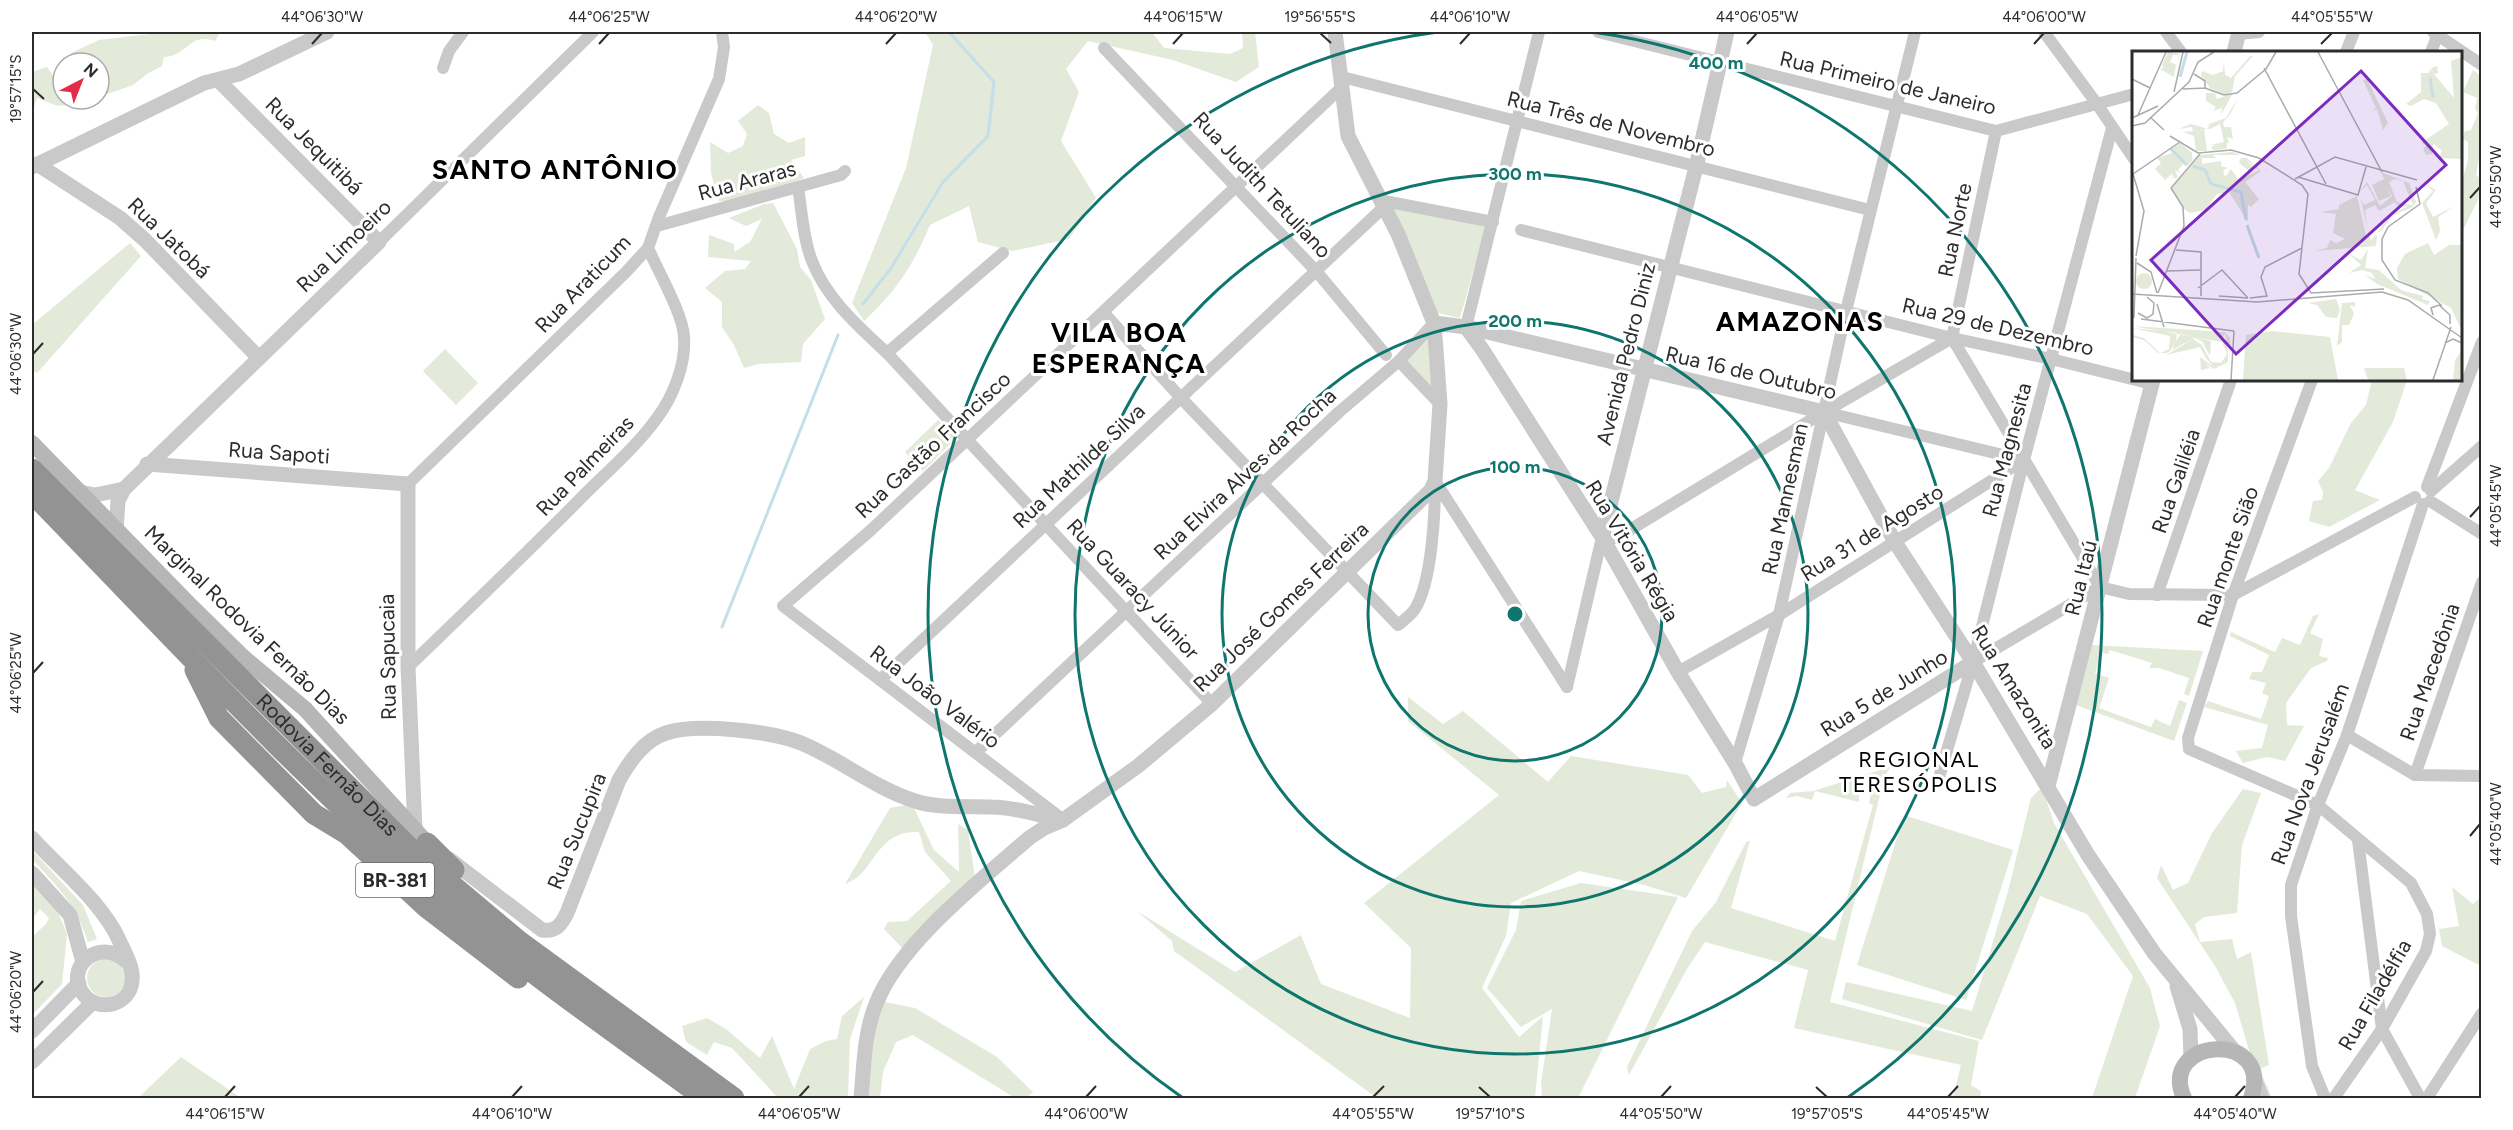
<svg xmlns="http://www.w3.org/2000/svg" width="2513" height="1130" viewBox="0 0 2513 1130" font-family="Figtree,sans-serif">
  <style>
    .green { fill: #e3ead9 }
    .lines { fill: none; stroke-linecap: round; stroke-linejoin: round }
    .stream { stroke: #c5deea; stroke-width: 3 }
    .minor { stroke: #c9c9c9; stroke-width: 12 }
    .tertiary { stroke: #c9c9c9; stroke-width: 15 }
    .secondary { stroke: #b6b6b6; stroke-width: 16 }
    .motorway { stroke: #939393; stroke-width: 21 }
    .ticks { fill: none; stroke: #2c2c2c; stroke-width: 2 }
    .ring { fill: none; stroke: #0f766e; stroke-width: 3 }
    .labels { text-anchor: middle; stroke-width: 6; stroke-linejoin: round; paint-order: stroke }
    .shield { fill: #fff; stroke: #6b6b6b; stroke-width: 1.5 }
    .shield-label { font-size: 20px; font-weight: bold; fill: #2c2c2c }
    .street-label { font-size: 21px; fill: #2c2c2c; stroke: #fff }
    .neighbourhood-label { font-size: 22px; letter-spacing: 1.5px; fill: #000; stroke: #fff }
    .district-label { font-size: 27px; font-weight: bold; letter-spacing: 1.5px; fill: #000; stroke: #fff }
    .inset-river { fill: none; stroke: #c5deea; stroke-width: 3 }
    .inset-road { fill: none; stroke: #ababab; stroke-width: 1.5 }
    .view { fill: #7b2cbf; fill-opacity: 0.15; stroke: #7b2cbf; stroke-width: 3 }
    .inset-edge { fill: none; stroke: #2c2c2c; stroke-width: 3 }
    .centre { fill: #0f766e; stroke: #fff; stroke-width: 3 }
    .ring-label { font-size: 18px; text-anchor: middle; font-weight: bold; fill: #0f766e; stroke: #fff; stroke-width: 6; stroke-linejoin: round; paint-order: stroke }
    .neatline { fill: none; stroke: #2c2c2c; stroke-width: 2 }
    .ticks-label { font-size: 15px; text-anchor: middle; fill: #2c2c2c }
  </style>
  <rect width="100%" height="100%" fill="#fff"/>
  <g class="green">
    <path d="M167,32L220,33L215,41C189,32 188,56 164,57L162,66L147,74L133,85L99,97V63H67L71,53L99,40Z"/>
    <path d="M925,32H1152L1164,48L1230,54L1243,48L1242,32H1255L1259,67L1236,82L1173,60L1088,41L1066,69L1079,92L1061,141L1096,198L1069,239L1012,251L978,242L969,206L930,225C913,266 896,291 864,321L852,303L906,168L933,45Z"/>
    <path d="M47,67L58,83L63,73V99H94L84,108L72,103C58,110 50,102 37,98L32,113V72Z"/>
    <polygon points="2473,70 2481,76 2482,143 2476,175 2481,179 2481,194 2461,234 2461,185 2468,160 2468,142 2462,139 2465,131 2471,130 2478,113 2475,109 2477,98 2463,92"/>
    <polygon points="758,105 769,113 774,134 789,143 805,137 805,156 791,160 804,178 748,201 719,201 711,173 710,142 728,153 743,146 747,134 738,121"/>
    <polygon points="773,203 797,249 800,267 811,280 825,319 803,344 801,362 758,364 744,368 734,345 722,327 722,302 705,288 725,271 745,269 751,261 708,257 709,235 734,244 734,252 750,242 762,219 746,226 729,218 764,204"/>
    <polygon points="1387,204 1486,227 1460,318 1433,312"/>
    <polygon points="130,243 141,256 37,373 32,370 32,325"/>
    <polygon points="1429,332 1435,389 1402,363"/>
    <polygon points="445,349 478,383 456,405 423,371"/>
    <polygon points="2372,380 2407,380 2393,422 2355,490 2380,500 2329,527 2309,521 2313,501 2322,500 2323,492 2318,481 2329,468 2351,423 2366,405"/>
    <polygon points="938,420 956,438 923,471 905,452"/>
    <polygon points="2319,614 2310,633 2323,639 2319,656 2328,658 2327,661 2311,668 2286,703 2287,725 2304,726 2285,761 2267,757 2243,763 2236,751 2262,748 2268,725 2204,707 2208,701 2261,719 2269,696 2262,693 2266,683 2249,679 2252,672 2262,672 2269,655 2230,636 2231,632 2275,652 2282,638 2300,645 2313,616"/>
    <polygon points="2092,645 2203,651 2189,696 2184,694 2189,678 2159,668 2149,668 2152,663 2110,650 2108,654 2102,653 2095,673 2109,678 2099,708 2151,727 2155,719 2170,726 2179,700 2187,703 2174,741 2076,705"/>
    <polygon points="1408,697 1443,724 1463,711 1548,782 1571,756 1688,775 1702,793 1726,787 1727,780 1742,803 1686,898 1644,885 1579,871 1511,903 1506,936 1482,988 1519,1037 1543,1016 1535,1098 1377,1098 1174,951 1172,941 1137,911 1235,972 1301,935 1321,984 1410,1018 1411,948 1364,903 1499,795 1408,721"/>
    <polygon points="1890,767 1884,778 1830,1002 1979,1041 1971,1085 1981,1091 1980,1098 1953,1098 1961,1065 1794,1028 1808,970 1705,942 1687,969 1629,1075 1627,1067 1692,931 1716,902 1746,842 1750,841 1731,908 1835,941 1873,805 1869,803 1872,789 1867,786 1859,793 1859,802 1815,791 1812,800 1797,796 1786,798 1790,793 1813,791"/>
    <polygon points="2042,787 2054,823 2150,988 2160,1026 2135,1098 2092,1098 2133,976 2087,914 2040,896 1982,1040 1842,999 1846,982 1972,1011 2007,895 2031,798"/>
    <polygon points="2243,789 2261,793 2242,845 2237,913 2204,917 2195,924 2200,942 2232,939 2237,959 2251,952 2269,1065 2255,1071 2261,1073 2272,1098 2267,1098 2246,1062 2251,1063 2255,1070 2235,1003 2215,966 2157,878 2161,865 2173,890 2188,883 2212,833"/>
    <path d="M912,804L934,850L959,872L958,824L968,830L975,878L903,949L884,929L888,922L907,921L951,881L925,852L919,832C874,830 876,874 845,884L890,808Z"/>
    <polygon points="1904,815 2013,850 1966,1000 1857,965"/>
    <path d="M32,850L83,905L97,939L88,942C75,902 59,889 32,859Z"/>
    <polygon points="32,883 57,910 67,934 62,984 32,1015 32,937 46,924 49,918 40,909 32,919"/>
    <polygon points="1581,883 1678,897 1578,1098 1542,1098 1541,1083 1552,1009 1521,1027 1487,988 1516,930 1521,901"/>
    <polygon points="2452,887 2473,904 2481,897 2481,966 2442,946 2439,929 2459,926"/>
    <circle cx="106" cy="978" r="19"/>
    <polygon points="864,997 850,1039 848,1098 778,1098 732,1048 714,1042 707,1055 686,1042 682,1026 707,1018 726,1029 760,1058 772,1036 794,1089 810,1049 826,1041 837,1039 842,1016"/>
    <polygon points="880,1001 915,1008 997,1057 1033,1092 1026,1098 1015,1098 913,1035 896,1042 883,1072 880,1098 866,1098"/>
    <polygon points="181,1057 241,1098 138,1098"/>
  </g>
  <g class="lines">
    <g class="stream">
      <polyline points="863,304 891,268 943,182 988,136 994,82 949,32"/>
      <polyline points="722,627 838,335"/>
    </g>
    <g class="minor">
      <polyline points="1598,32 1996,131 2134,94"/>
      <polyline points="2044,32 2097,104 2134,159"/>
      <polyline points="2166,32 2181,52"/>
      <polyline points="2433,32 2482,65"/>
      <polyline points="2238,34 2259,32"/>
      <polyline points="1104,48 1317,272 1386,355"/>
      <polyline points="2346,52 2354,32"/>
      <polyline points="2431,52 2438,34"/>
      <polyline points="443,68 449,51 463,32"/>
      <polyline points="1342,77 1870,210"/>
      <path d="M798,188C802,211 803,239 812,261C826,298 858,326 887,353L1212,704"/>
      <polyline points="1379,200 1493,222"/>
      <polyline points="657,226 841,175 845,171"/>
      <polyline points="1521,230 1952,338 2051,359 2152,384"/>
      <polyline points="379,242 593,32"/>
      <path d="M1104,313L1181,398L1398,625C1404,620 1410,616 1415,609C1432,581 1435,515 1435,483"/>
      <polyline points="1466,327 1539,32"/>
      <polyline points="1952,338 2100,587"/>
      <polyline points="1952,338 1996,131"/>
      <polyline points="887,353 1003,253"/>
      <polyline points="1399,361 1440,404"/>
      <polyline points="2312,380 2233,595 2188,738 2189,749 2318,805 2411,883 2427,914 2430,934 2426,951 2382,1029 2334,1098"/>
      <polyline points="1824,412 2024,460"/>
      <polyline points="1435,481 1567,687"/>
      <polyline points="408,484 626,272 648,248 659,217 719,79 724,47 722,32"/>
      <polyline points="2427,487 2482,342"/>
      <polyline points="2431,491 2482,446"/>
      <polyline points="2430,501 2482,534"/>
      <polyline points="2100,587 2129,594 2233,595 2415,497"/>
      <polyline points="2157,595 2231,380"/>
      <polyline points="1973,662 2100,587"/>
      <path d="M408,667C467,610 527,553 585,494C609,470 637,446 657,418C673,397 686,364 684,337C683,314 658,271 648,248"/>
      <polyline points="1678,672 1779,615 2024,460"/>
      <polyline points="880,680 1384,207"/>
      <polyline points="1567,687 1602,537 1614,538 1623,534 1824,412 1952,338"/>
      <polyline points="2347,735 2415,775 2482,776"/>
      <polyline points="976,752 1339,412 1399,361 1434,323"/>
      <polyline points="1735,763 1779,615 1846,311 1915,32"/>
      <polyline points="2415,775 2482,582"/>
      <polyline points="1938,781 1973,662 2024,460 2112,128"/>
      <polyline points="1061,818 783,606 871,530 1342,87"/>
      <polyline points="2358,840 2382,1029 2420,1098"/>
      <polyline points="2325,1098 2312,1066 2291,916 2291,885 2318,805 2347,735 2423,504"/>
      <polyline points="2427,1098 2482,1013"/>
    </g>
    <g class="tertiary">
      <polyline points="2234,52 2239,32"/>
      <polyline points="37,164 120,218 145,240 258,357"/>
      <polyline points="32,167 204,83 239,74 327,32"/>
      <polyline points="1434,323 1466,327 1824,412 1895,542 1973,662 2088,855 2154,953 2236,1053"/>
      <polyline points="1466,327 1482,349 1602,537 1678,672 1735,763 1754,799 1973,662"/>
      <polyline points="147,464 408,484 408,667 415,829"/>
      <polyline points="80,492 95,495 124,489"/>
      <polyline points="116,531 118,501 124,489 379,242 218,80"/>
      <polyline points="1602,537 1696,167 1727,32"/>
      <polyline points="2048,786 2153,380"/>
      <path d="M32,838C60,869 104,904 120,942C125,953 134,969 132,981C130,1005 99,1013 84,995C62,968 100,935 127,962"/>
      <path d="M449,859L542,930C556,932 561,925 567,913L619,780C630,761 644,740 666,733C697,723 771,731 801,743C840,759 874,788 915,801C941,809 965,806 992,807C1015,807 1041,816 1063,820"/>
      <polyline points="32,873 70,915 83,962"/>
      <polyline points="2177,986 2190,1029 2191,1059"/>
      <polyline points="32,1031 79,983"/>
      <polyline points="32,1062 93,1002"/>
      <polyline points="2254,1078 2262,1098"/>
      <path d="M861,1098C864,1067 864,1033 876,1004C899,944 981,880 1029,838L1044,828L1063,820L1138,766L1212,704L1431,490L1435,481L1440,404L1434,323L1398,234L1348,136L1335,32"/>
    </g>
    <g class="secondary">
      <polyline points="32,443 192,607 243,657 305,709 427,843"/>
      <path d="M2184,1098C2157,1037 2275,1029 2251,1098"/>
    </g>
    <g class="motorway">
      <path id="s1" d="M32,469L419,857L519,941L734,1098"/>
      <path d="M32,493C167,632 299,776 446,903C528,973 617,1034 704,1098"/>
      <polyline points="195,670 219,718 314,814 347,834 427,908 518,978"/>
      <polyline points="427,843 454,870"/>
    </g>
  </g>
  <path class="ticks" d="M1320,33L1331,43M312,44L322,33M599,44L609,33M886,44L896,33M1173,44L1183,33M1460,44L1470,33M1747,44L1757,33M2034,44L2044,33M2321,44L2332,33M33,89L44,99M2470,198L2480,187M33,354L43,343M2470,517L2480,506M33,673L43,662M2470,836L2480,824M33,992L43,981M1479,1087L1490,1097M1816,1087L1827,1097M225,1097L235,1086M512,1097L522,1086M799,1097L809,1086M1086,1097L1096,1086M1373,1097L1384,1086M1661,1097L1671,1086M1948,1097L1958,1086M2235,1097L2245,1086"/>
  <g class="ring">
    <circle cx="1515" cy="614" r="147"/>
    <circle cx="1515" cy="614" r="293"/>
    <circle cx="1515" cy="614" r="440"/>
    <path d="M1183 1098A587 587 0 0 1 1438 32M1592 32A587 587 0 0 1 1847 1098"/>
  </g>
  <g class="labels">
    <rect class="shield" x="356" y="863" width="78" height="34" rx="4.5"/>
    <g class="shield-label">
      <text x="395" y="887">BR-381</text>
    </g>
    <g class="street-label">
      <text transform="translate(1888 83) rotate(13)" y="7">Rua Primeiro de Janeiro</text>
      <text transform="translate(1611 124) rotate(14)" y="7">Rua Três de Novembro</text>
      <text transform="translate(314 146) rotate(45)" y="7">Rua Jequitibá</text>
      <text transform="translate(747 181) rotate(-15)" y="7">Rua Araras</text>
      <text transform="translate(1262 185) rotate(47)" y="7">Rua Judith Tetuliano</text>
      <text transform="translate(1955 230) rotate(-78)" y="7">Rua Norte</text>
      <text transform="translate(169 238) rotate(44)" y="7">Rua Jatobá</text>
      <text transform="translate(344 246) rotate(-44)" y="7">Rua Limoeiro</text>
      <text transform="translate(583 284) rotate(-46)" y="7">Rua Araticum</text>
      <text transform="translate(1998 327) rotate(13)" y="7">Rua 29 de Dezembro</text>
      <text transform="translate(1626 354) rotate(-76)" y="7">Avenida Pedro Diniz</text>
      <text transform="translate(1751 373) rotate(13)" y="7">Rua 16 de Outubro</text>
      <text transform="translate(933 445) rotate(-43)" y="7">Rua Gastão Francisco</text>
      <text transform="translate(2007 450) rotate(-75)" y="7">Rua Magnesita</text>
      <text transform="translate(279 453) rotate(4)" y="7">Rua Sapoti</text>
      <text transform="translate(585 466) rotate(-46)" y="7">Rua Palmeiras</text>
      <text transform="translate(1079 466) rotate(-43)" y="7">Rua Mathilde Silva</text>
      <text transform="translate(1245 474) rotate(-43)" y="7">Rua Elvira Alves da Rocha</text>
      <text transform="translate(2176 481) rotate(-71)" y="7">Rua Galiléia</text>
      <text transform="translate(1785 499) rotate(-78)" y="7">Rua Mannesman</text>
      <text transform="translate(1872 533) rotate(-32)" y="7">Rua 31 de Agosto</text>
      <text transform="translate(1632 551) rotate(59)" y="7">Rua Vitória Régia</text>
      <text transform="translate(2228 557) rotate(-71)" y="7">Rua monte Sião</text>
      <text transform="translate(2081 578) rotate(-76)" y="7">Rua Itaú</text>
      <text transform="translate(1133 589) rotate(47)" y="7">Rua Guaracy Júnior</text>
      <text transform="translate(1281 607) rotate(-44)" y="7">Rua José Gomes Ferreira</text>
      <text transform="translate(247 625) rotate(44)" y="7">Marginal Rodovia Fernão Dias</text>
      <text transform="translate(388 657) rotate(-91)" y="7">Rua Sapucaia</text>
      <text transform="translate(2430 672) rotate(-71)" y="7">Rua Macedônia</text>
      <text transform="translate(2014 687) rotate(58)" y="7">Rua Amazonita</text>
      <text transform="translate(1884 693) rotate(-32)" y="7">Rua 5 de Junho</text>
      <text transform="translate(935 697) rotate(37)" y="7">Rua João Valério</text>
      <text dy="7" stroke="none"><textPath href="#s1" startOffset="418">Rodovia Fernão Dias</textPath></text>
      <text transform="translate(2310 774) rotate(-70)" y="7">Rua Nova Jerusalém</text>
      <text transform="translate(577 831) rotate(-68)" y="7">Rua Sucupira</text>
      <text transform="translate(2375 995) rotate(-60)" y="7">Rua Filadélfia</text>
    </g>
    <g class="neighbourhood-label">
      <text x="1919" y="767">REGIONAL<tspan x="1919" dy="25">TERESÓPOLIS</tspan></text>
    </g>
    <g class="district-label">
      <text x="555" y="179">SANTO ANTÔNIO</text>
      <text x="1800" y="331">AMAZONAS</text>
      <text x="1119" y="342">VILA BOA<tspan x="1119" dy="31">ESPERANÇA</tspan></text>
    </g>
  </g>
  <g transform="translate(2132 51)">
    <rect width="330" height="330" fill="#fff"/>
    <path d="M36,1L48,3L45,13L47,4H41L38,11L44,14L42,26L28,18L32,17L30,14ZM118,5H121L103,25L100,41L92,44L78,37L69,25L70,20L81,24L91,20L92,10L93,24L99,27ZM330,6V108L307,107L310,100L301,92L300,103L294,104L291,98L294,94L289,92L317,73L304,52L292,48L279,55L274,53L289,41V22H297L298,18L301,21L299,17L305,15L306,22L302,23L322,47L319,10ZM235,28L256,72L251,79L245,58L239,61L244,57L231,29ZM74,42H83L85,48L101,42L89,64L90,57L81,60L84,56L74,50ZM105,48L101,58L97,65L91,71L92,76H99L101,88L95,86L99,95L96,90L94,98L81,99L79,96L84,94H78L92,91L88,73L78,78H72L75,100H64L62,85L51,81L61,80L60,76L46,78L59,73L76,78L77,73L94,67ZM48,92L60,102V110L55,115L51,113L46,119L49,123L43,119L46,127H37L42,126L40,123L33,129L23,118L29,112L25,107L40,102L38,99ZM100,101L109,104H80L84,107H70V113L89,110V115L96,117L91,119L93,126L99,118L107,129L127,119L113,108L121,116L117,120L107,112L109,107H115L129,120L113,131L127,148L119,156L116,154V171L97,141L85,143L73,159L58,162L52,158L39,137L68,104ZM249,121L277,132L284,151L281,156L261,164L249,180L246,181L260,163L276,155L267,157L263,151L247,160L243,154L233,159L235,176L229,148L232,154L243,149L235,134L228,141L235,131L248,155L260,145L254,134L259,145L247,150L240,134L252,128ZM263,128L271,130L281,154L265,151L257,131ZM293,133L304,139L294,152L301,166L323,155L306,166L308,180L304,189L290,152L301,140ZM225,145L235,189L237,182L239,190L243,184L245,185L244,195L183,200L195,197L198,189L204,192L213,188L201,182L204,163L189,161L207,158V154ZM296,192L302,204L317,194H330V280L319,257L266,228L265,217L273,203ZM236,198L233,217L247,219L269,239L291,245L290,248L298,250L296,254L245,233L233,224L243,228L240,222L230,219L217,222L229,214L217,203L229,209ZM4 230a8 8 0 1 1 16 0a8 8 0 1 1-16 0ZM204,248L208,259L205,267L194,266L185,254L176,252ZM223,251V256L218,254L222,263L217,274H210V291L205,295L210,252ZM0,275L93,281L98,287L97,317V299L93,283L91,286L96,299V311L82,318L72,311L78,317L69,319L68,306L82,316L74,307L68,296L34,304L61,288L70,294L79,311L89,312L95,303L90,291ZM0,277L19,279L45,282L44,290L49,283L79,290L78,305L70,290L62,287L40,299L43,291L38,300L35,302H27L25,301L12,289L0,286V284L12,287L28,302L37,298L38,285ZM139,280L198,286L206,329H111L114,284ZM330,299V329H321L323,309ZM232,317H272L275,329H236Z" fill="#e3ead9" fill-rule="evenodd"/>
    <path class="inset-river" d="M48,26L55,1M298,27L301,47M39,98L55,114M61,115L73,119L79,133L109,141L114,169M115,174L127,207"/>
    <path class="inset-road" d="M186,1L250,121M132,17L194,133M62,23L73,30V37M0,28L18,37M51,38L73,37L92,44L105,42L134,18L144,1M42,41L51,1M6,64L34,1M18,66L32,79M0,67L26,55M0,75L13,72L57,31L66,11L82,1M38,85L66,102L99,99L127,107L170,134L176,143L167,223L179,242L252,238M166,126L226,144L234,116M163,128L203,106L285,129M284,136L288,153L256,176L250,188V209L263,229L296,242L310,255M44,199L69,201V245M4,205L12,160L1,123L48,91M5,212L19,221L25,242M35,220L68,219M66,237L90,219L116,247M26,242L52,175L51,156L39,137L68,103M0,243L125,251L250,241L276,249L330,287M87,245L116,247M118,247L135,245L129,226L133,216L170,197M25,253L32,276M6,262L15,267L21,263L22,252L15,246M301,264L299,257L307,254L318,264V273M2,267L4,207M9,268L102,280M313,292L321,288L330,292M99,329L102,280M301,329L319,276"/>
    <path class="view" d="M229,20L314,114L104,303L19,209Z"/>
    <rect width="330" height="330" class="inset-edge"/>
  </g>
  <circle cx="1515" cy="614" r="9" class="centre"/>
  <g class="ring-label">
    <text x="1716" y="69">400 m</text>
    <text x="1515" y="180">300 m</text>
    <text x="1515" y="327">200 m</text>
    <text x="1515" y="473">100 m</text>
  </g>
  <rect width="2513" height="1130" fill="none" stroke="#ffffff" stroke-width="66"/>
  <g transform="translate(81 81) rotate(42)"><circle r="28" fill="#ffffff" stroke="#ababab" stroke-width="1.5"/>
  <path d="M0-4.5L10 22L0 15L-10 22Z" fill="#e52c46"/>
  <text y="-9" font-size="16" font-weight="bold" text-anchor="middle" fill="#2c2c2c">N</text>
  </g>
  <rect x="33" y="33" width="2447" height="1064" class="neatline"/>
  <g class="ticks-label">
    <text x="322" y="22">44°06'30"W</text>
    <text x="609" y="22">44°06'25"W</text>
    <text x="896" y="22">44°06'20"W</text>
    <text x="1183" y="22">44°06'15"W</text>
    <text x="1320" y="22">19°56'55"S</text>
    <text x="1470" y="22">44°06'10"W</text>
    <text x="1757" y="22">44°06'05"W</text>
    <text x="2044" y="22">44°06'00"W</text>
    <text x="2332" y="22">44°05'55"W</text>
    <text transform="translate(16 89) rotate(-90)" y="5">19°57'15"S</text>
    <text transform="translate(2496 187) rotate(-90)" y="5">44°05'50"W</text>
    <text transform="translate(16 354) rotate(-90)" y="5">44°06'30"W</text>
    <text transform="translate(2496 506) rotate(-90)" y="5">44°05'45"W</text>
    <text transform="translate(16 673) rotate(-90)" y="5">44°06'25"W</text>
    <text transform="translate(2496 824) rotate(-90)" y="5">44°05'40"W</text>
    <text transform="translate(16 992) rotate(-90)" y="5">44°06'20"W</text>
    <text x="225" y="1119">44°06'15"W</text>
    <text x="512" y="1119">44°06'10"W</text>
    <text x="799" y="1119">44°06'05"W</text>
    <text x="1086" y="1119">44°06'00"W</text>
    <text x="1373" y="1119">44°05'55"W</text>
    <text x="1490" y="1119">19°57'10"S</text>
    <text x="1661" y="1119">44°05'50"W</text>
    <text x="1827" y="1119">19°57'05"S</text>
    <text x="1948" y="1119">44°05'45"W</text>
    <text x="2235" y="1119">44°05'40"W</text>
  </g>
</svg>
